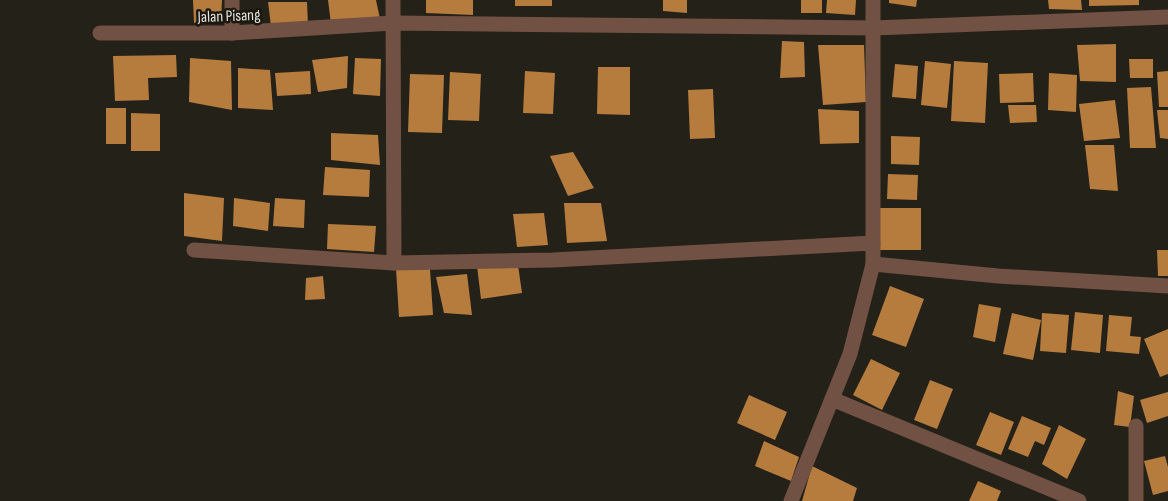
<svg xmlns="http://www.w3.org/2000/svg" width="1168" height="501" viewBox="0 0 1168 501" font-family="'Sofia Sans Condensed',sans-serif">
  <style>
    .building { fill: #b67c3e }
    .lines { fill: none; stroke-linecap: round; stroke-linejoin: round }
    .street { stroke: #715143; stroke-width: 15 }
    .labels { text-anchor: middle; stroke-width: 5; stroke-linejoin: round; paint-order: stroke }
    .street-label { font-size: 16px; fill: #e6e4df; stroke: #1b1810 }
  </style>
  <rect width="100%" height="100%" fill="#242119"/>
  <g class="building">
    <polygon points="193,0 222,0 221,23 194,23"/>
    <polygon points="328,0 376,0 380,19 331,24"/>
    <polygon points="426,0 473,0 473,15 426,13"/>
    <rect x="515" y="0" width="37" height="6"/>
    <polygon points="663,0 687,0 687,13 663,11"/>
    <rect x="801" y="0" width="21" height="13"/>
    <polygon points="827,0 856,0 855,15 826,13"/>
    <polygon points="889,0 917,0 916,7 889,3"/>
    <polygon points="1048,0 1081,0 1082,10 1049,9"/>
    <polygon points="1089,0 1139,0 1139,5 1089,6"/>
    <polygon points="268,2 307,2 308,26 271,26"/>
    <polygon points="782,41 804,42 805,77 780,78"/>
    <polygon points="1116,44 1116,82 1080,81 1077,45"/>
    <polygon points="818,45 864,45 866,102 823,105"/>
    <polygon points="176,55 177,77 148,78 149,100 115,101 113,56"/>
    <polygon points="348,56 347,88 318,92 312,60"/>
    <polygon points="190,58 231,61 232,110 189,102"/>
    <polygon points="355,58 381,59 380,96 353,94"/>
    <polygon points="1129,59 1153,59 1153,78 1130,78"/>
    <polygon points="925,61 951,64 947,108 921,105"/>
    <polygon points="954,61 988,63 985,123 951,121"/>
    <polygon points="895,64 918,66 916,99 892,97"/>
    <polygon points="598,67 630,67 630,115 597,114"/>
    <polygon points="238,68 270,70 273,110 238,108"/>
    <polygon points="310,71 311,94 277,96 275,73"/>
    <polygon points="525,71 555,73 553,114 523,113"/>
    <polygon points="1168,71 1168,107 1159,107 1157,72"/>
    <polygon points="450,72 481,74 479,121 448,120"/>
    <polygon points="1033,73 1034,102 1000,103 999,74"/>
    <polygon points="1049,73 1077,75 1076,112 1048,110"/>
    <polygon points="410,74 444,75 442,133 408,132"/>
    <polygon points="1151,87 1156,148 1130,148 1127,88"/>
    <polygon points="713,89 715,138 690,139 688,90"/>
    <polygon points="1115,100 1120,138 1084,141 1079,104"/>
    <polygon points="1008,105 1036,105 1037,122 1010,123"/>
    <rect x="106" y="108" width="20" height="36"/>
    <polygon points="818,109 859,111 859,143 820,144"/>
    <polygon points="1157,110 1168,110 1168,139 1160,138"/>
    <polygon points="131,113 160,114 160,151 131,151"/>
    <polygon points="331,133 378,135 380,165 331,160"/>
    <polygon points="891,136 920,137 919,165 891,164"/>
    <polygon points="1085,145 1114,145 1118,191 1090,189"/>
    <polygon points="573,152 594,188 568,196 550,156"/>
    <polygon points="325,167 370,170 369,197 323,195"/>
    <polygon points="888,174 918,175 917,200 887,199"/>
    <polygon points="184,193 224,198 222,241 184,236"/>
    <polygon points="234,198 270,203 268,231 233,226"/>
    <polygon points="275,198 305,200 304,228 273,226"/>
    <polygon points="564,203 601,203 607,241 567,243"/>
    <rect x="880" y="208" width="41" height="42"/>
    <polygon points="544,213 548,245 517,247 513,214"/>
    <polygon points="328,224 376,226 374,252 327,249"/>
    <polygon points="1157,250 1168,250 1168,276 1158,276"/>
    <polygon points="518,265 522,293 481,299 477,266"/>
    <polygon points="396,269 430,269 433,315 399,317"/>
    <polygon points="467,274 472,315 444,313 436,277"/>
    <polygon points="323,276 325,299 305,300 306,278"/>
    <polygon points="890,286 924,299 906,347 872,335"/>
    <polygon points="979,304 1001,308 995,342 973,337"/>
    <polygon points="1075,312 1103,315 1100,353 1071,350"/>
    <polygon points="1012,313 1041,320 1033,360 1003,354"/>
    <polygon points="1042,313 1069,315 1066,353 1040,351"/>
    <polygon points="1109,315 1132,317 1130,336 1141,337 1139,354 1106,351"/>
    <polygon points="1168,329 1168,374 1160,377 1144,339"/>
    <polygon points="871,359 900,373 882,410 853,395"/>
    <polygon points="930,380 953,389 937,429 914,420"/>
    <polygon points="1118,391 1134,396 1130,427 1114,425"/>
    <polygon points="1168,392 1168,416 1147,423 1140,400"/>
    <polygon points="749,395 787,412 775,440 737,423"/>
    <polygon points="990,412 1014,422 1001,455 976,445"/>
    <polygon points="1022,416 1051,428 1044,445 1035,441 1028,457 1008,449"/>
    <polygon points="1059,425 1086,439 1067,479 1042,464"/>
    <polygon points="764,441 799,457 791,481 755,466"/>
    <polygon points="1165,456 1168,467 1168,491 1153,495 1144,461"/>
    <polygon points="812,466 857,488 853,501 802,501"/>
    <polygon points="978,481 1001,491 997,501 969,501"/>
  </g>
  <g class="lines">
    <g class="street">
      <polyline points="232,0 232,33"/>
      <polyline points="393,0 394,263"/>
      <polyline points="100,33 232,33 393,23 873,28 1168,17"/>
      <polyline points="194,250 394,263 553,260 873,243"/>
      <polyline points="873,264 998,276 1168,286"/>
      <polyline points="832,399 1079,501"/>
      <polyline points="1136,426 1136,501"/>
      <polyline points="791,501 850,354 873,264 873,0"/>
    </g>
  </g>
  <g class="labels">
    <g class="street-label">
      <text transform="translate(229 15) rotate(-2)" y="6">Jalan Pisang</text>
    </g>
  </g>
</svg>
